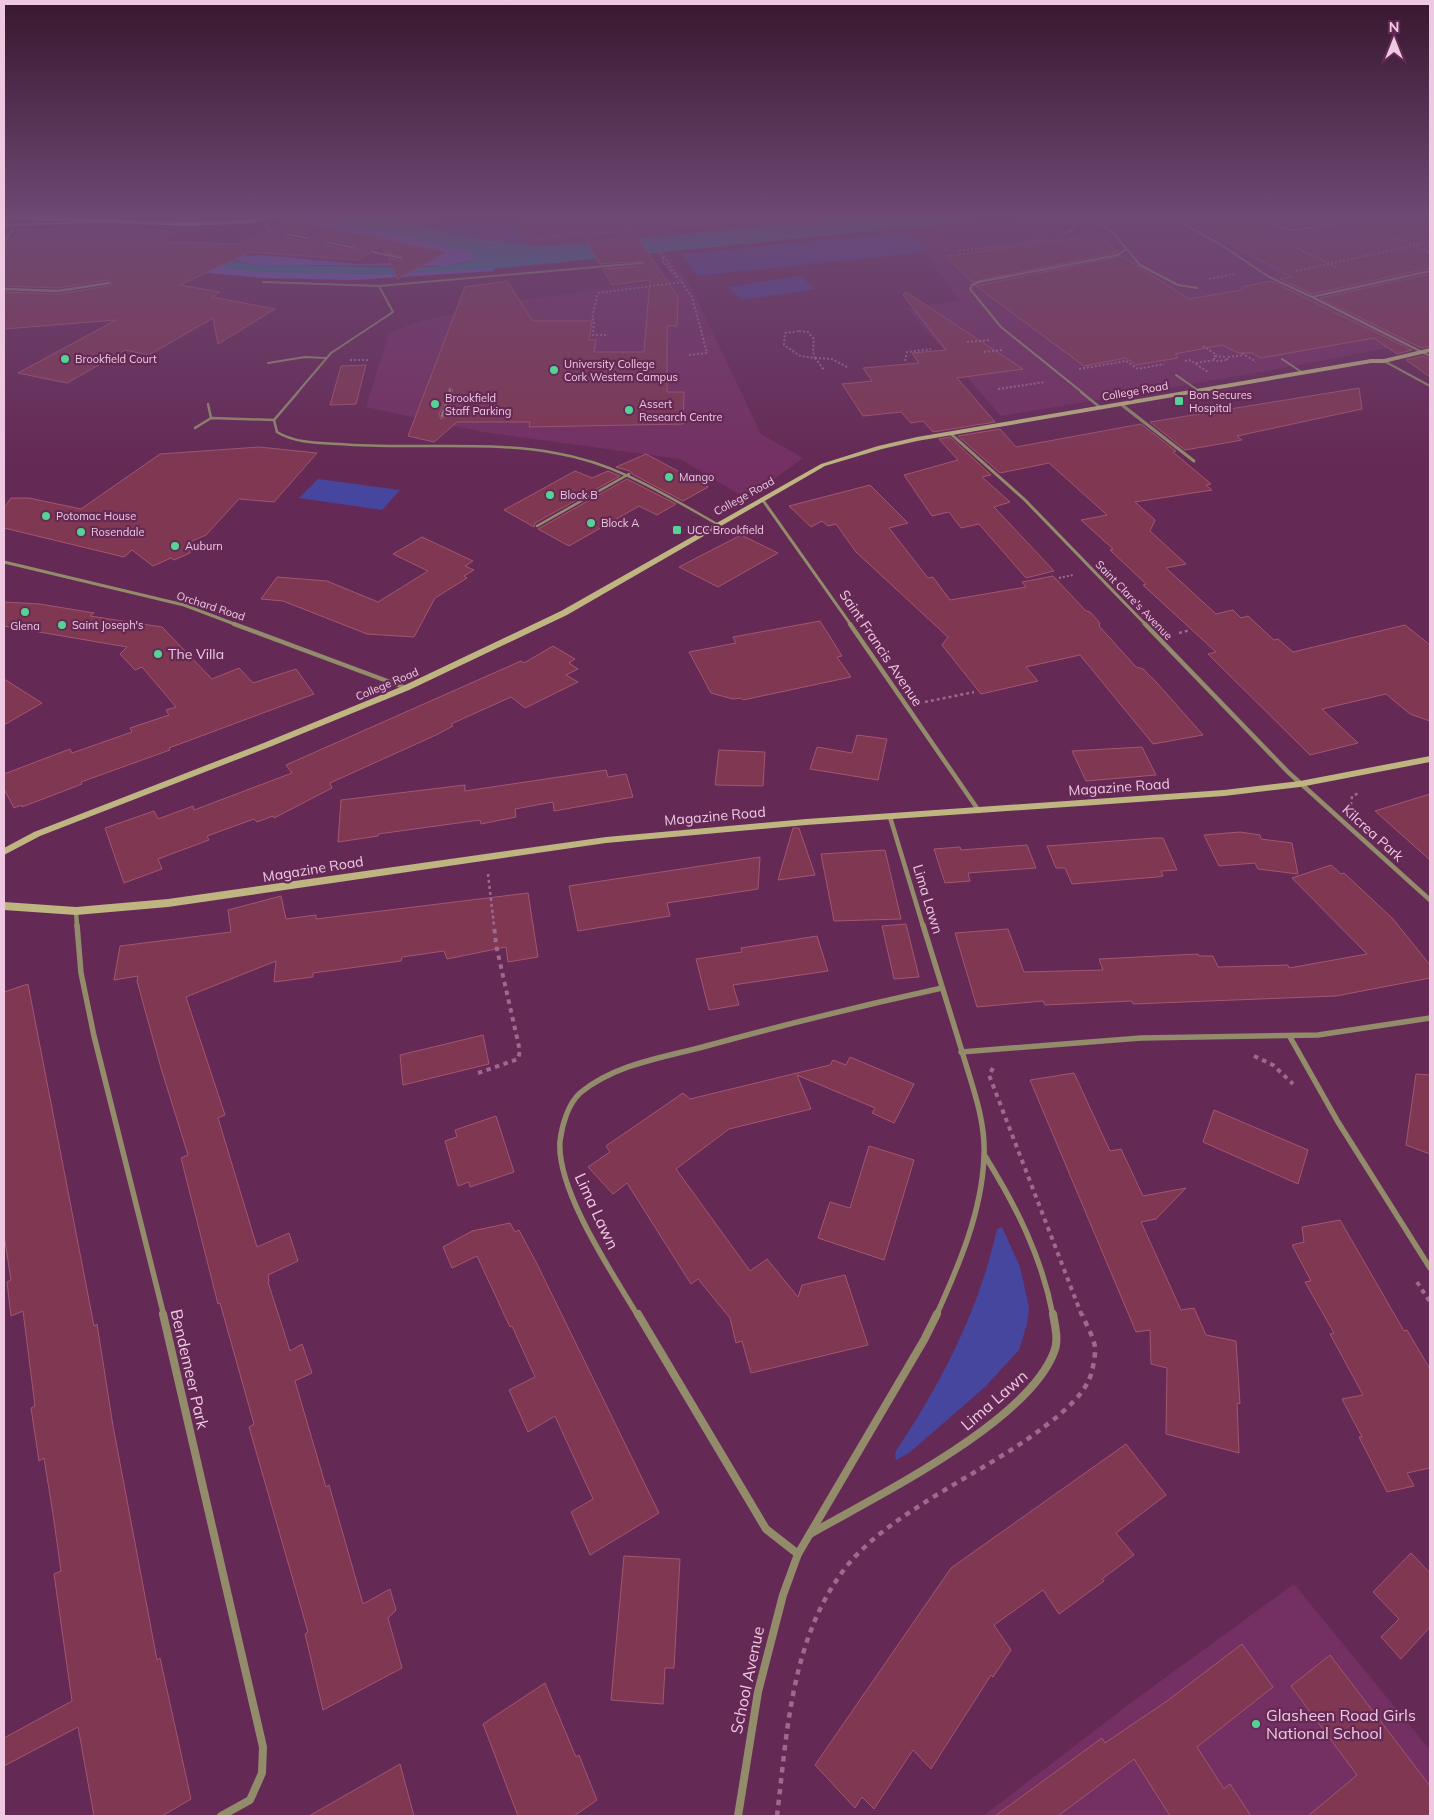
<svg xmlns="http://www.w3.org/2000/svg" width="1434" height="1820" viewBox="0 0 1434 1820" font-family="Mulish,sans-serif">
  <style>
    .built { fill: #743062 }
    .green { fill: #46469f }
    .forest { fill: #6061cf }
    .water { fill: #13849f }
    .building { fill: #803752; stroke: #a25670; fill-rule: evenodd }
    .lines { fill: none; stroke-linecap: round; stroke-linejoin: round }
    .path-far3 { stroke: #9d6a8e; stroke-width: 2; stroke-dasharray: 2 2; stroke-linecap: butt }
    .path-far2 { stroke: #9d6a8e; stroke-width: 2.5; stroke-dasharray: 3 3; stroke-linecap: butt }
    .path-far1 { stroke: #9d6a8e; stroke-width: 4; stroke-dasharray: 4.5 4.5; stroke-linecap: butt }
    .path { stroke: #9d6a8e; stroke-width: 4.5; stroke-dasharray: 5.5 5.5; stroke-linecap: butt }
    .lane-far1 { stroke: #928c6b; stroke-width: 2 }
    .lane { stroke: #928c6b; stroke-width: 2.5 }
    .street-far4 { stroke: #928c6b; stroke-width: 2.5 }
    .street-far3 { stroke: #928c6b; stroke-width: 3 }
    .street-far2 { stroke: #928c6b; stroke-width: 4.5 }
    .street-far1 { stroke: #928c6b; stroke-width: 5.5 }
    .street { stroke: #928c6b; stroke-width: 8 }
    .secondary { fill: #beb580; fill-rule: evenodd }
    .highway { fill: #fcf0af; fill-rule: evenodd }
    .poi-dot { fill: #54d395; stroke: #652955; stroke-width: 2 }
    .labels { text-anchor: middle; stroke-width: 4.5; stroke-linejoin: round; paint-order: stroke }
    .far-poi-label { font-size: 11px; fill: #eec9e1; stroke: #652955; text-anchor: start }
    .far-street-label { font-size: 11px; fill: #eec9e1; stroke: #652955 }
    .street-label { font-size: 14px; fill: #eec9e1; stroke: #652955 }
    .poi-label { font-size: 14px; fill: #eec9e1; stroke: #652955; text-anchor: start }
    .near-street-label { font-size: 16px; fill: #eec9e1; stroke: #652955 }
    .near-poi-label { font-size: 16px; fill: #eec9e1; stroke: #652955; text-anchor: start }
  </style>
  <rect width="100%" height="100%" fill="#652955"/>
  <g class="built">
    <polygon points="371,213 886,213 654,237 689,283 761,434 803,458 747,499 680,459 483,432 366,407 389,333 421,321 515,301 674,279 644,238 536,246 507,244"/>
    <polygon points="892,213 1430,213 1430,340 1268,371 1001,416 907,308 959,301 911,231"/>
    <polygon points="1294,1584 1430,1750 1430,1816 983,1816 1136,1699"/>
  </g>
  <g class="green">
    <polygon points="442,213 512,213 529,246 507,244 441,230"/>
    <polygon points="905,232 911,233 927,250 926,252 704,275 696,275 682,254"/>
    <polygon points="800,276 815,289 742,300 728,287"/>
    <polygon points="318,479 400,490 382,510 299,498"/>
    <path d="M1002,1227L1020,1267L1029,1307L1027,1324L1019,1350L985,1387L909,1453L896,1460L895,1455L896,1451C942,1382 979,1310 997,1229Z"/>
  </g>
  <g class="forest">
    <polygon points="308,216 372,228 462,250 474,256 472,260 446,266 256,265 234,260 4,271 4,266 225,252 250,256 262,255 357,264 407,263 416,258 432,261 446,253 290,220"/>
    <path d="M198,264C266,271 333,275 401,273C432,271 462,268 493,269L494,271L354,280L262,278L173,269L27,285L4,284V277H28Z"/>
  </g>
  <path class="water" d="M275,213H371L483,240L536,246L644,238L886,213H1053L493,269L402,273H289L250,271L198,264L28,277H4V271L25,272C98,266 186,250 256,265C301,265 347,267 392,267C419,267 447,269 472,260L474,256L462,250L318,217L296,218Z"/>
  <g class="building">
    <path d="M526,213H621L678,297L677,326H667V392H684L683,424L529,427L530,422H457L434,442L408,436L465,287L507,281L533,321H592L589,340H596L594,352H644L650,280L612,285L603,269L642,266L644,261L600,264L582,232L539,236ZM449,388L452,389L453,393L445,417L441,419L439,415Z"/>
    <polygon points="1172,213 1245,213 1279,231 1293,233 1400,218 1402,213 1430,213 1430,268 1312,294 1280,279 1291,277"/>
    <polygon points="1254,213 1394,213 1293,227 1281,225"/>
    <path d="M290,220L447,252L398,279L388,258L401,261L403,257L385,252L382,247L372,250L371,253L357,260L250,252L180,285L220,292L212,297L275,309L218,344L213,318L149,355L125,350L67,383L18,373L116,320L4,329V292L58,294L109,286L112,284L109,280L58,288L4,286V249L19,230L71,228L176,231L164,242L238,244L267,231L271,232L273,228ZM288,231L308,235L310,239L306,241L286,237L284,233ZM328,239L355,245L357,249L353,251L326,245L324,242Z"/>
    <polygon points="1097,235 1118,252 972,282 947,256"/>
    <polygon points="1122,256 1189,299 1242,290 1242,287 1271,281 1412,350 1397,354 1374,338 1261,358 1252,353 1238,353 1222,345 1175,354 1178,358 1136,365 1126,358 1084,366 976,286"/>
    <polygon points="1430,274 1430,346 1421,348 1320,298"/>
    <polygon points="906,292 1023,369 957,378 995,422 933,432 923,421 911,423 901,412 863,416 842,384 872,381 863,368 919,363 912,353 946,350 903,295"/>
    <polygon points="1423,356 1430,359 1430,377 1406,360"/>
    <polygon points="366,365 356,404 330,405 341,366"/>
    <polygon points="1359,388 1362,409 1237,436 1242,440 1185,450 1150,422"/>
    <polygon points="1141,424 1176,451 1173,452 1211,484 1206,485 1212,490 1135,502 1155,520 1150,531 1186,564 1166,568 1216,614 1233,610 1241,618 1248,616 1274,640 1278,639 1293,652 1405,625 1430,645 1430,721 1410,714 1386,694 1322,709 1358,743 1310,755 1208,654 1216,652 1143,585 1146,584 1110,550 1113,549 1081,520 1107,515 1049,463 1000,473 958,436 1000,429 1016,447"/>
    <polygon points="950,437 991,475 982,477 1010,502 994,507 1054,571 1026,578 979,524 961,528 949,512 932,516 904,475 958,460 939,439"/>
    <polygon points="259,447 317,453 274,502 239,499 206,535 190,542 190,553 174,560 171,558 153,566 132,550 124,557 4,528 4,508 11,498 29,498 81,509 160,454"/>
    <polygon points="646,454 708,487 683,501 632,474 630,471 616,467"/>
    <polygon points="575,471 592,478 608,471 620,476 535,523 534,527 504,510"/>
    <polygon points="627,479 676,504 657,515 639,506 569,546 538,529"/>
    <polygon points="870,485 908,523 889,528 928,578 933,577 950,600 1026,587 1022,582 1053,576 1086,611 1090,612 1100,623 1099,626 1136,667 1143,669 1158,684 1203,735 1153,744 1080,655 1026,667 1038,681 981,694 942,645 948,637 856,552 836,524 828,526 822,521 811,527 789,506"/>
    <polygon points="741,535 778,553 718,587 679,567"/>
    <polygon points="422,537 473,561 465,566 474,570 464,576 467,578 435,598 414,637 367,634 283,601 261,599 277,577 327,581 378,602 428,571 393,554"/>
    <polygon points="4,602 40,604 94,613 90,616 162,627 212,679 239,668 253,683 296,669 314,694 169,748 170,750 81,782 82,784 22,807 22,805 14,808 4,789 4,774 70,749 72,753 132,732 130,728 169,715 166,710 176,707 142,667 135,670 120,654 127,647 4,626"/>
    <polygon points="820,621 842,656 837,657 851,677 743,700 741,698 733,699 711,693 689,652 736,643 733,637"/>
    <polygon points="553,646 575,659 569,663 578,669 566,675 578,682 525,708 511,697 451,724 453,726 436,735 330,783 332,788 274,818 273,816 257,822 254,819 207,836 209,840 158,859 162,869 124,883 105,828 154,811 158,819 193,806 194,810 292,773 286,765 521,661 524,663"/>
    <polygon points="4,679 42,703 4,725"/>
    <polygon points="857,735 887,739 878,780 810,769 817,747 852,753"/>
    <polygon points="1142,747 1156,775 1086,781 1072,751"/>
    <polygon points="719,750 765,752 763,786 715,785"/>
    <polygon points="606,770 608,777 626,774 633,797 554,811 553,802 515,809 516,817 481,824 480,820 378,834 378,836 338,842 341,800 465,785 465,791"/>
    <polygon points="1430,794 1430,860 1375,811"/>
    <polygon points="793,828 799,828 815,875 778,880"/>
    <polygon points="1240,832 1260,835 1261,839 1292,843 1298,874 1258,869 1255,863 1219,866 1204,835"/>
    <polygon points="1155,838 1163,838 1177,870 1161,871 1163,876 1157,877 1072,884 1065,868 1056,868 1047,846"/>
    <polygon points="1027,845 1036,868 968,873 970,881 945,883 934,849 960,847 961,850"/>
    <polygon points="885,850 901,919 834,921 821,854"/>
    <polygon points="760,857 758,889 667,903 670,916 578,931 569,886"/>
    <polygon points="1331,865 1341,874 1344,873 1393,919 1430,965 1430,978 1336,996 1133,1004 1132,1001 1045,1005 1043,1001 977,1007 955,933 1008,929 1024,972 1103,970 1099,959 1198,954 1199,956 1213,956 1218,967 1288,965 1289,968 1367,954 1292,878"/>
    <polygon points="528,893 538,957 508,962 506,947 447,959 444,951 402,957 401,961 313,973 313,977 274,982 276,961 186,997 225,1115 218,1118 257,1247 289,1233 298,1261 268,1275 269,1281 268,1282 290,1351 302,1344 312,1373 295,1381 326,1487 329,1485 363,1604 390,1589 396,1610 388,1618 402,1668 323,1710 305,1634 308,1632 249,1427 254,1424 220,1303 218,1304 181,1158 188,1155 161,1068 137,981 138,976 114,980 120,946 231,932 228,910 281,896 286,919 316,915 316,919"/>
    <polygon points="906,924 919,977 894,979 882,926"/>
    <polygon points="817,936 828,971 733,985 739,1005 709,1010 696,959 742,952 741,948"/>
    <polygon points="28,984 94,1326 97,1324 113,1426 157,1660 160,1658 191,1799 162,1816 94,1816 78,1727 4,1766 4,1738 72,1701 54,1574 61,1571 53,1514 44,1458 39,1461 31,1408 35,1406 23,1311 11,1316 7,1282 11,1280 4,1235 4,992"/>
    <polygon points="483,1035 489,1064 403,1085 400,1055"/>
    <polygon points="850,1057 914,1084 894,1123 872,1113 875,1108 797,1075 811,1109 729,1129 676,1169 750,1271 767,1259 798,1297 802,1285 845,1275 868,1345 751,1373 742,1341 736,1343 730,1318 698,1279 691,1284 627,1183 613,1194 588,1167 610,1152 606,1146 683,1093 690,1099 830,1065 833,1060 846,1065"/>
    <polygon points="1074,1073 1110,1151 1121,1149 1143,1196 1186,1188 1156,1219 1141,1222 1181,1310 1194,1308 1206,1335 1236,1341 1240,1404 1237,1403 1239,1453 1166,1434 1167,1368 1151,1364 1150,1330 1136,1332 1030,1080"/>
    <polygon points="1416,1074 1430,1075 1430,1154 1406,1145"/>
    <polygon points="1214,1110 1308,1150 1298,1184 1203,1142"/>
    <polygon points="496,1116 514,1172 470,1187 469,1182 458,1186 445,1141 457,1137 455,1130"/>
    <polygon points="869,1146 914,1160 884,1260 818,1238 830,1202 850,1208"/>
    <polygon points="1340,1220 1404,1331 1407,1330 1430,1369 1430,1468 1407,1473 1414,1486 1387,1492 1359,1437 1362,1437 1342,1399 1363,1395 1330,1334 1334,1333 1305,1282 1311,1281 1292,1245 1304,1242 1302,1227"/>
    <polygon points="510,1223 515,1232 519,1230 537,1264 659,1513 590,1555 571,1512 593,1499 555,1416 528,1432 509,1390 535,1377 512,1326 510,1327 477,1256 452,1268 443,1247 472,1231"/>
    <polygon points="1126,1444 1166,1495 1116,1533 1134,1555 1102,1579 1104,1581 1059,1614 1043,1590 994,1625 1011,1650 993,1677 991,1675 931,1769 913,1750 874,1809 862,1797 855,1808 815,1765 951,1568"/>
    <polygon points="1411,1553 1430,1573 1430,1627 1401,1659 1381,1637 1399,1619 1373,1592"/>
    <polygon points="624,1556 680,1559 674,1668 665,1668 663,1704 611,1700"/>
    <polygon points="1242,1644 1273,1687 1197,1747 1224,1789 1230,1784 1251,1816 1170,1816 1134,1759 1058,1816 995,1816 1102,1738 1105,1743 1167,1701"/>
    <polygon points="1330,1655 1430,1786 1430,1816 1308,1816 1357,1775 1291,1686"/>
    <polygon points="545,1683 576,1757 579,1755 597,1800 574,1816 518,1816 483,1724"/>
    <polygon points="400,1764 414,1816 309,1816"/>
  </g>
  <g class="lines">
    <g class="path-far3">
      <polyline points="517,213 530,237 541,239 754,219 761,217 763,213"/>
      <polyline points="739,213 735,214 741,220"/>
      <polyline points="1222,213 1233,217"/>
      <polyline points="762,217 791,218 841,213"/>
      <polyline points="692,218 697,218 702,224"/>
      <polyline points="1415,220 1430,217"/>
      <polyline points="1131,229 1154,227"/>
      <polyline points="645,230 692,297 707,353 688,355"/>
      <polyline points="553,231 557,238"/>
      <polyline points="594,234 590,229 595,228"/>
      <polyline points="1416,245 1430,242"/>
      <polyline points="1413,246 1420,249"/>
      <polyline points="1295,247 1336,267"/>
      <polyline points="959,251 1044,240"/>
      <polyline points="1430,251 1425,250 1430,253"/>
      <polyline points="663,257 662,260 677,277"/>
      <polyline points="1296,271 1416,245 1386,234"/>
      <polyline points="1209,279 1234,274"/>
      <polygon points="799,331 808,332 814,339 813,352 815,358 800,356 784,345 785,333"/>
      <polyline points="606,335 593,335 594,321 592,318 598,293 683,282"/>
      <polyline points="967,342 991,340"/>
      <polyline points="1203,346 1217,355"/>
      <polyline points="984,352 1003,350"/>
      <polyline points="1242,353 1256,362"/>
      <polygon points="1215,356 1225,357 1228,360 1217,361 1213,358"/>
      <polyline points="1228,357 1244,355"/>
      <polyline points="815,358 832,359 847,367"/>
      <polyline points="815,358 824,370"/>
      <polyline points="350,360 370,360"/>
      <polyline points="905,361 907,352 931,349"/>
      <polyline points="1185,361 1190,360 1208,372"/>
      <polyline points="1196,363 1214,360"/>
      <polyline points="1079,369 1126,361 1138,369 1164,364"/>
      <polyline points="998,389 1045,382"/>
      <polyline points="1059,578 1073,575"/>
    </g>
    <g class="path-far2">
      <polyline points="1179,633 1190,630"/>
      <polyline points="925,702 974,692"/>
      <polyline points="1351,805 1352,796 1359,793"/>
      <polyline points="488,874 494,926"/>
    </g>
    <g class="path-far1">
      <polyline points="1254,1056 1273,1065 1293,1084"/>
      <polyline points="993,1068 989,1075 1082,1316"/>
      <polyline points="478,1073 518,1059 520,1051 496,945 494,925"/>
      <polyline points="1417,1282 1430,1302"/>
    </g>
    <path class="path" d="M777,1816C787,1733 791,1641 843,1571C885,1514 982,1474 1040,1430C1056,1418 1078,1401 1088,1382C1092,1374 1094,1363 1095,1353C1097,1342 1086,1325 1082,1314"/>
    <g class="lane-far1">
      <polyline points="1089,213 1114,234 1140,265 1178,285 1197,288"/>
      <polyline points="1163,213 1220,244 1269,277 1312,297"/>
      <polyline points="1248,213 1280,228 1293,230 1400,215"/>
      <polyline points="269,218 266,228 270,229"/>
      <polyline points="1046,223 1096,218"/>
      <polyline points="1065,233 1071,231 1077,223 1099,221"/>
      <polyline points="287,234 307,238"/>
      <polyline points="327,242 354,248"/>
      <polyline points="4,243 16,224"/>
      <polyline points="373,252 401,258"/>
      <polyline points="1430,271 1312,297 1430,356"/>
      <polyline points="263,282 379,286 393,312 331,353 297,393"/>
      <polyline points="379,286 642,263"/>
      <polyline points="1282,359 1303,373"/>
      <polyline points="1384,361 1430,386"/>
      <polyline points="268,363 305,357 326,358"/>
      <polyline points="1176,375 1199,391"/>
      <polyline points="449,393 450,390"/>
      <polyline points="1083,393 1001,327 970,289 972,285 979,282 1118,255 1126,249"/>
    </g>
    <g class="lane">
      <path d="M298,392L274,420L277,432C294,443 320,443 340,444C411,450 484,440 555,453C616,463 664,494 717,524"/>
      <polyline points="1081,392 1101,408"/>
      <polyline points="208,404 211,418"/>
      <polyline points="442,416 450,392"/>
      <polyline points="195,428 211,418 274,420"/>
      <polyline points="537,526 629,474"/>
    </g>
    <polyline class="street-far4" points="4,289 58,291 109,283"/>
    <g class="street-far3">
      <polyline points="1122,405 1194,461"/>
      <polyline points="951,434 1025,500 1146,625"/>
      <polyline points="762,499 851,625"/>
      <polyline points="4,562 184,605 237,625"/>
    </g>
    <g class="street-far2">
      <polyline points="234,624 406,688"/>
      <polyline points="850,624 979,811"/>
      <polyline points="1145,624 1288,772 1430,900"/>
      <polyline points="890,817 923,926"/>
      <polyline points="76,911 77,926"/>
    </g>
    <g class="street-far1">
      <polyline points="77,925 81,973 94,1036 164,1316"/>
      <path d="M923,925C936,966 948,1007 961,1048C971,1083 986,1120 984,1156C982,1212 959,1265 936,1316"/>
      <polyline points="1290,1037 1338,1122 1430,1268"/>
      <polyline points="961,1052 1141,1038 1318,1035 1430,1018"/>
      <path d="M985,1156C1016,1206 1042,1257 1053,1316"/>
      <path d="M638,1316C613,1274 556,1190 560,1141C562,1125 568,1104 580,1093C616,1063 667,1057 710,1045C787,1024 864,1005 942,988"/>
    </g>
    <g class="street">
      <polyline points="163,1314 263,1747 262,1773 250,1800 221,1816"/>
      <polyline points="638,1314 766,1529 798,1554"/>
      <path d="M810,1534C876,1496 1027,1423 1054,1352C1059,1341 1055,1326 1053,1314"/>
      <polyline points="738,1816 758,1692 783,1595 798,1554 924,1340 937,1314"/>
    </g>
    <g class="secondary">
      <polygon points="102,221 104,223 4,226 4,224"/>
      <polygon points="1430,348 1430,352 1384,363 1371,363 917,441 882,449 825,466 567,615 409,690 272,746 40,836 4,855 4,848 34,832 266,742 403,686 561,611 821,464 878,446 917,437 1371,359 1384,359"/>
      <polygon points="1430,756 1430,762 1300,787 1224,796 806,825 606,843 168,907 76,915 4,910 4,902 76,907 168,899 606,837 806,819 1224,790 1300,781"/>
    </g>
    <polygon class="highway" points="280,213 292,213 253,223 188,226 4,219 4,215 188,222 253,219"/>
  </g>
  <linearGradient id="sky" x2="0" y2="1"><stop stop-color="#38172f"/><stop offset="0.46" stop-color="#6d4973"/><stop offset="1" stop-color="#6d4973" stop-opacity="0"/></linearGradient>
  <rect width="1434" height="468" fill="url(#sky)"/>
  <g class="poi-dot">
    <circle cx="65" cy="359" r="5"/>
    <circle cx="554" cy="370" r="5"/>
    <rect x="1174" y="396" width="10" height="10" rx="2.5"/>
    <circle cx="435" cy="404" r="5"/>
    <circle cx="629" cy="410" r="5"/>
    <circle cx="669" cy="477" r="5"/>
    <circle cx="550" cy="495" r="5"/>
    <circle cx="46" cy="516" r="5"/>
    <circle cx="591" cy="523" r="5"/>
    <rect x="672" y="525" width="10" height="10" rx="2.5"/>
    <circle cx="81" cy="532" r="5"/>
    <circle cx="175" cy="546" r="5"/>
    <circle cx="25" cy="612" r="5"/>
    <circle cx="62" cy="625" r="5"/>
    <circle cx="158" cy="654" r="5"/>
    <circle cx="1256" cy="1724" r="5"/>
  </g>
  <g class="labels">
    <g class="far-poi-label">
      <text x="75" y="363">Brookfield Court</text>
      <text x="564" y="368">University College<tspan x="564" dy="13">Cork Western Campus</tspan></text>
      <text x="1189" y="399">Bon Secures<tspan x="1189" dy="13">Hospital</tspan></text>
      <text x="445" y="402">Brookfield<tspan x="445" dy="13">Staff Parking</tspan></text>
      <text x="639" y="408">Assert<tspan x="639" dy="13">Research Centre</tspan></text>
      <text x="679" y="481">Mango</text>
      <text x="560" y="499">Block B</text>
      <text x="56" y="520">Potomac House</text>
      <text x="601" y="527">Block A</text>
      <text x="687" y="534">UCC Brookfield</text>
      <text x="91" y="536">Rosendale</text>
      <text x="185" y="550">Auburn</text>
      <text x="72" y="629">Saint Joseph's</text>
      <text x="25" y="630" text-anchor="middle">Glena</text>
    </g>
    <g class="far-street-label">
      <text transform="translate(1135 391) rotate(-10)" y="4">College Road</text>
      <text transform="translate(744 496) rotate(-29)" y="4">College Road</text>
      <text transform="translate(1134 600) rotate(46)" y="4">Saint Clare's Avenue</text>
      <text transform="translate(211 606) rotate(18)" y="4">Orchard Road</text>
      <text transform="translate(387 684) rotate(-23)" y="4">College Road</text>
    </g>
    <g class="street-label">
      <text transform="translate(881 648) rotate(56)" y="5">Saint Francis Avenue</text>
      <text transform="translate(1119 787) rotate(-4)" y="5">Magazine Road</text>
      <text transform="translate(715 816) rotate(-5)" y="5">Magazine Road</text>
      <text transform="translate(1373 833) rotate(42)" y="5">Kilcrea Park</text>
      <text transform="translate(313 869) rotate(-9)" y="5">Magazine Road</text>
      <text transform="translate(928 899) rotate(73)" y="5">Lima Lawn</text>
    </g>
    <g class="poi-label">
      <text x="168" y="659">The Villa</text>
    </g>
    <g class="near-street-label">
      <text transform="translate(597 1211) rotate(65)" y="6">Lima Lawn</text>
      <text transform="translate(190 1369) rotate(77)" y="6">Bendemeer Park</text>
      <text transform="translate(994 1400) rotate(-41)" y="6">Lima Lawn</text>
      <text transform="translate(747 1680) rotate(-78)" y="6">School Avenue</text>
    </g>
    <g class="near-poi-label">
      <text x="1266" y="1721">Glasheen Road Girls<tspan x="1266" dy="18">National School</tspan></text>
    </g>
  </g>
  <rect width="1434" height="1820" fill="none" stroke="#eec9e1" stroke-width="10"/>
  <g transform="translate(1394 40)" stroke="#652955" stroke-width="4" paint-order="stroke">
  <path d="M0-4L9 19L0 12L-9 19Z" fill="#eec9e1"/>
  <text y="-8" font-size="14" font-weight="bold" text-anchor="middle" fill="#eec9e1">N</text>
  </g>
</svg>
